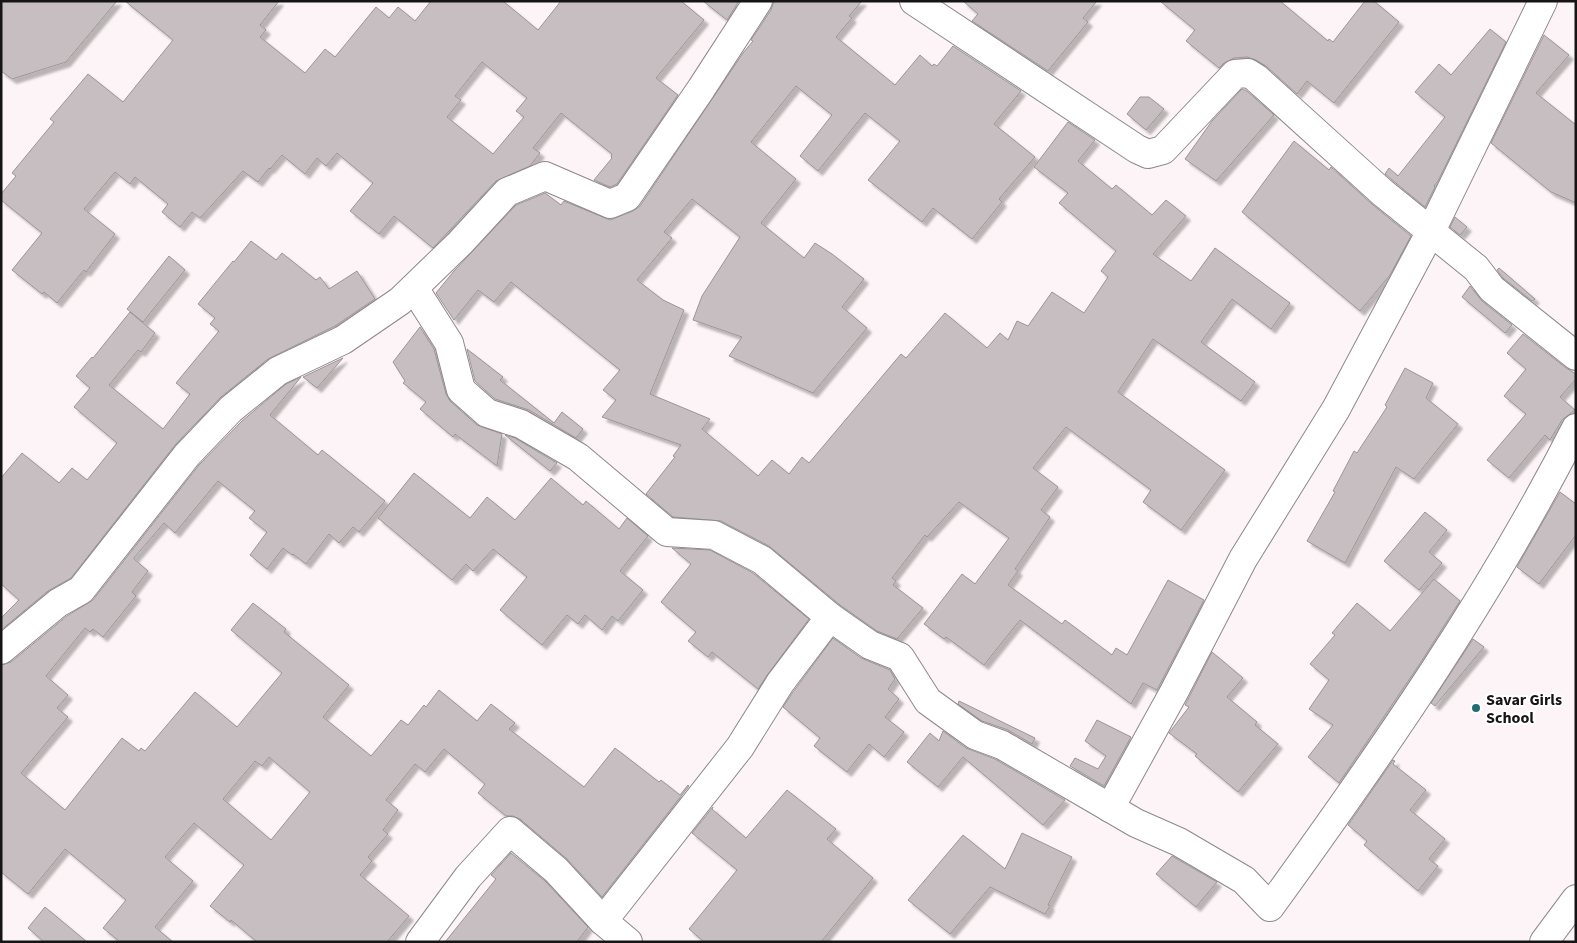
<svg xmlns="http://www.w3.org/2000/svg" width="1577" height="943" viewBox="0 0 1577 943" font-family="'Source Sans 3',sans-serif">
  <style>
    .building { fill: #c7bec1; stroke: #9c9496; fill-rule: evenodd; filter: url(#shadow) }
    .lines { fill: none; stroke-linecap: round; stroke-linejoin: round }
    .minor-casing { stroke: #8f888a; stroke-width: 30 }
    .minor { stroke: #fff; stroke-width: 28 }
    .poi-dot { fill: #216b75; stroke: #fff; stroke-width: 2 }
    .labels { text-anchor: middle; stroke-width: 4; stroke-linejoin: round; paint-order: stroke }
    .poi-label { font-size: 16px; font-weight: bold; fill: #161414; stroke: #fff; text-anchor: start }
  </style>
  <defs>
    <filter id="shadow"><feDropShadow dx="4.5" dy="4.5" stdDeviation="1" flood-color="#0004"/></filter>
  </defs>
  <rect width="100%" height="100%" fill="#fcf4f6"/>
  <g class="building">
    <polygon points="1,1 117,1 66,62 12,79 1,71"/>
    <path d="M125,1H279L260,25L266,30L260,37L305,73L325,49L335,57L376,7L389,18L398,7L415,21L431,1H503L538,30L561,1H681L704,20L656,78L678,95L617,184L610,187L594,180L612,158L611,157L612,154L561,113L533,148L540,153L530,166L496,181L433,248L394,216L379,234L350,211L373,183L337,153L326,166L317,158L305,174L282,155L270,169L269,168L258,182L243,171L200,218L192,212L180,227L162,212L168,204L135,177L130,184L115,172L84,209L115,234L86,272L84,270L57,303L44,292L42,294L12,270L42,233L1,200V194L16,176L12,173L54,122L50,119L88,74L123,102L173,40ZM482,62L527,98L516,111L524,117L493,154L447,117L461,100L455,96Z"/>
    <polygon points="703,1 739,1 727,20"/>
    <polygon points="774,1 862,1 849,16 852,18 836,37 895,85 920,55 932,66 934,64 937,66 953,46 1021,91 994,124 1035,157 999,199 1002,202 972,239 933,208 922,222 868,180 900,141 865,113 818,171 800,156 832,115 796,86 751,142 796,179 761,223 804,258 815,243 832,254 864,279 842,307 867,328 813,393 729,356 742,337 693,320 702,296 740,237 692,199 664,232 672,238 637,280 663,300 684,310 650,394 710,419 702,429 758,476 772,460 789,474 802,457 809,463 901,354 906,358 945,313 987,348 1000,333 1008,340 1017,321 1028,326 1052,292 1084,313 1108,277 1101,271 1116,251 1059,203 1068,193 1034,167 1068,122 1095,140 1078,161 1112,189 1116,185 1152,215 1166,200 1186,216 1153,254 1191,281 1215,248 1290,303 1271,329 1232,299 1201,342 1255,382 1241,401 1153,339 1118,392 1225,470 1181,530 1143,502 1151,490 1066,427 1033,468 1058,487 1041,510 1050,517 1015,569 1018,571 1008,585 1062,624 1065,620 1112,655 1116,648 1127,655 1168,580 1204,600 1157,690 1143,683 1131,704 1020,620 984,665 946,637 944,639 924,624 962,574 975,584 1009,538 959,502 927,537 925,535 892,578 896,581 893,585 923,608 897,639 877,631 840,605 769,546 721,521 673,517 646,494 675,457 673,456 681,445 602,417 616,400 603,390 620,370 511,282 494,302 478,290 454,320 436,293 454,271 516,205 545,193 561,205 564,201 610,220 633,211 640,206 743,53 753,41 751,40 771,10"/>
    <polygon points="963,1 1097,1 1083,18 1088,22 1048,71 972,21 978,14"/>
    <polygon points="1160,1 1280,1 1328,41 1329,39 1333,42 1365,1 1374,1 1399,22 1334,103 1307,81 1297,94 1266,66 1256,60 1247,57 1234,58 1224,63 1219,68 1186,41 1195,30"/>
    <polygon points="1490,29 1506,42 1438,181 1434,186 1435,187 1425,207 1385,174 1389,168 1398,176 1445,117 1415,92 1439,64 1451,75"/>
    <polygon points="1544,35 1569,55 1536,93 1576,125 1576,203 1551,192 1491,143"/>
    <polygon points="1242,89 1247,91 1274,115 1216,181 1185,159 1212,121"/>
    <polygon points="1140,97 1149,97 1164,109 1146,130 1127,114"/>
    <polygon points="1294,141 1329,170 1331,167 1373,205 1411,236 1390,275 1360,311 1242,212"/>
    <polygon points="1455,217 1467,227 1460,235 1450,227"/>
    <polygon points="251,241 276,260 282,253 316,280 320,277 329,289 357,271 375,299 335,326 268,359 221,397 175,445 71,578 48,591 1,630 1,618 19,600 1,584 1,478 22,453 59,483 72,468 87,480 117,443 74,407 90,388 76,376 92,357 93,358 130,312 155,333 141,352 138,350 109,385 163,429 190,394 176,383 219,331 210,324 215,318 198,304 233,261 234,262"/>
    <polygon points="169,256 185,270 143,322 127,309"/>
    <polygon points="1499,268 1535,299 1532,301 1503,278 1497,270"/>
    <polygon points="1470,286 1482,301 1512,325 1505,333 1462,297"/>
    <polygon points="420,327 434,349 446,394 450,401 477,425 502,434 497,466 455,434 453,437 420,409 426,402 403,383 405,381 393,362"/>
    <polygon points="1523,334 1566,368 1576,374 1576,379 1560,397 1575,410 1562,420 1550,440 1545,435 1509,478 1487,460 1526,414 1504,396 1526,369 1507,353"/>
    <polygon points="467,349 503,377 500,380 554,423 562,412 583,429 576,438 529,410 495,399 475,381"/>
    <polygon points="343,358 317,388 303,377"/>
    <polygon points="1405,368 1433,383 1426,398 1458,424 1414,479 1396,467 1345,563 1307,541 1335,492 1333,491 1354,451 1357,453 1387,407 1385,405"/>
    <path d="M301,377L270,415L318,455L322,450L385,501L359,532L353,527L339,543L329,534L306,564L293,554L292,555L283,548L267,569L250,555L267,532L249,518L255,511L218,481L175,533L164,523L134,558V559L148,571L132,592L136,596L103,637L93,629L90,632L85,628L46,676L68,695L57,708L68,717L21,773L65,810L122,738L139,751L141,748L145,751L195,692L237,727L282,673L231,630L253,603L286,629L284,632L349,685L323,717L371,756L401,720L408,725L424,705L426,707L439,690L477,721L491,704L515,723L509,729L584,787L615,748L659,782L661,780L680,795L688,785L689,786L602,897L567,859L520,819L513,816H506L478,793L485,784L444,749L425,772L415,764L386,800L398,810L383,830L388,834L368,857L372,861L360,875L409,916L387,942H257L231,920L230,922L210,906L244,865L194,823L165,857L193,881L155,927L173,942H120L103,928L126,900L65,849L28,894L1,872V665L11,662L67,616L93,600L199,465L242,421L286,384ZM269,757L310,792L271,840L223,799L255,761L262,766Z"/>
    <polygon points="505,435 515,438 557,463 550,471"/>
    <polygon points="414,473 470,518 487,497 515,520 551,478 583,505 586,501 619,529 627,518 648,536 620,571 643,590 618,621 612,616 602,630 585,615 578,624 567,615 542,645 500,610 527,577 493,549 473,571 466,564 452,580 378,518"/>
    <polygon points="1560,492 1576,504 1576,535 1539,584 1517,567"/>
    <polygon points="1425,512 1447,530 1429,552 1442,563 1419,590 1384,561"/>
    <polygon points="672,548 710,550 753,573 809,619 768,674 758,689 712,652 708,657 688,641 696,632 661,602 691,564"/>
    <polygon points="1434,579 1460,601 1419,665 1339,783 1308,757 1333,725 1309,709 1329,680 1310,664 1335,635 1332,633 1357,603 1390,631"/>
    <polygon points="833,638 861,658 890,670 895,679 888,689 899,699 885,717 904,732 884,757 869,744 847,772 814,746 820,738 783,707 793,692"/>
    <polygon points="1473,639 1484,647 1435,706 1431,703"/>
    <polygon points="1212,652 1243,678 1227,697 1257,722 1255,725 1278,744 1238,792 1195,756 1197,754 1169,733 1189,707 1185,705"/>
    <polygon points="959,701 1035,738 1032,744 1008,730 982,721 958,704"/>
    <polygon points="1097,720 1131,737 1104,786 1070,766 1075,758 1098,769 1106,756 1085,741"/>
    <polygon points="943,731 966,748 995,759 1065,800 1043,825 963,757 938,787 907,762 930,733 939,741"/>
    <polygon points="1393,760 1395,761 1393,764 1426,790 1410,810 1445,839 1429,859 1438,866 1418,891 1364,845 1367,841 1348,825"/>
    <polygon points="787,790 836,829 827,839 873,878 821,942 704,942 689,929 737,870 692,833 713,807 712,809 746,838"/>
    <polygon points="1022,833 1072,857 1048,905 1050,906 1045,914 990,887 950,934 908,900 963,835 1005,869"/>
    <polygon points="511,853 545,881 588,927 577,942 445,942 496,879 491,875"/>
    <polygon points="1172,856 1217,882 1196,907 1156,874"/>
    <polygon points="45,907 87,942 44,942 28,928"/>
  </g>
  <g class="lines">
    <g class="minor-casing">
      <g id="minor">
        <polyline points="914,1 1137,149 1148,154 1163,150 1235,74 1248,73 1256,78 1383,193 1476,268 1492,289 1576,356"/>
        <polyline points="414,288 449,343 461,390 487,413 521,424 578,457 667,532 714,535 762,560 830,617 780,683 740,747 603,921"/>
        <path d="M830,617L870,645L900,657L928,701L975,735L1002,745L1136,823L1179,842L1244,880L1270,907C1381,754 1490,597 1576,428"/>
        <polyline points="1,650 58,603 81,590 187,455 231,409 278,371 343,340 400,301 460,243 507,192 545,176 610,204 627,197 701,89 758,1"/>
        <polyline points="1110,808 1174,692 1243,559 1336,409 1431,231 1543,1"/>
        <polyline points="420,942 468,877 510,831 556,870 603,921 628,942"/>
        <polyline points="1544,942 1576,899"/>
      </g>
    </g>
    <use href="#minor" class="minor"/>
  </g>
  <circle class="poi-dot" cx="1476" cy="708" r="5"/>
  <g class="labels">
    <g class="poi-label">
      <text x="1486" y="705">Savar Girls<tspan x="1486" dy="18">School</tspan></text>
    </g>
  </g>
  <rect width="1577" height="943" fill="none" stroke="#161414" stroke-width="5"/>
</svg>
